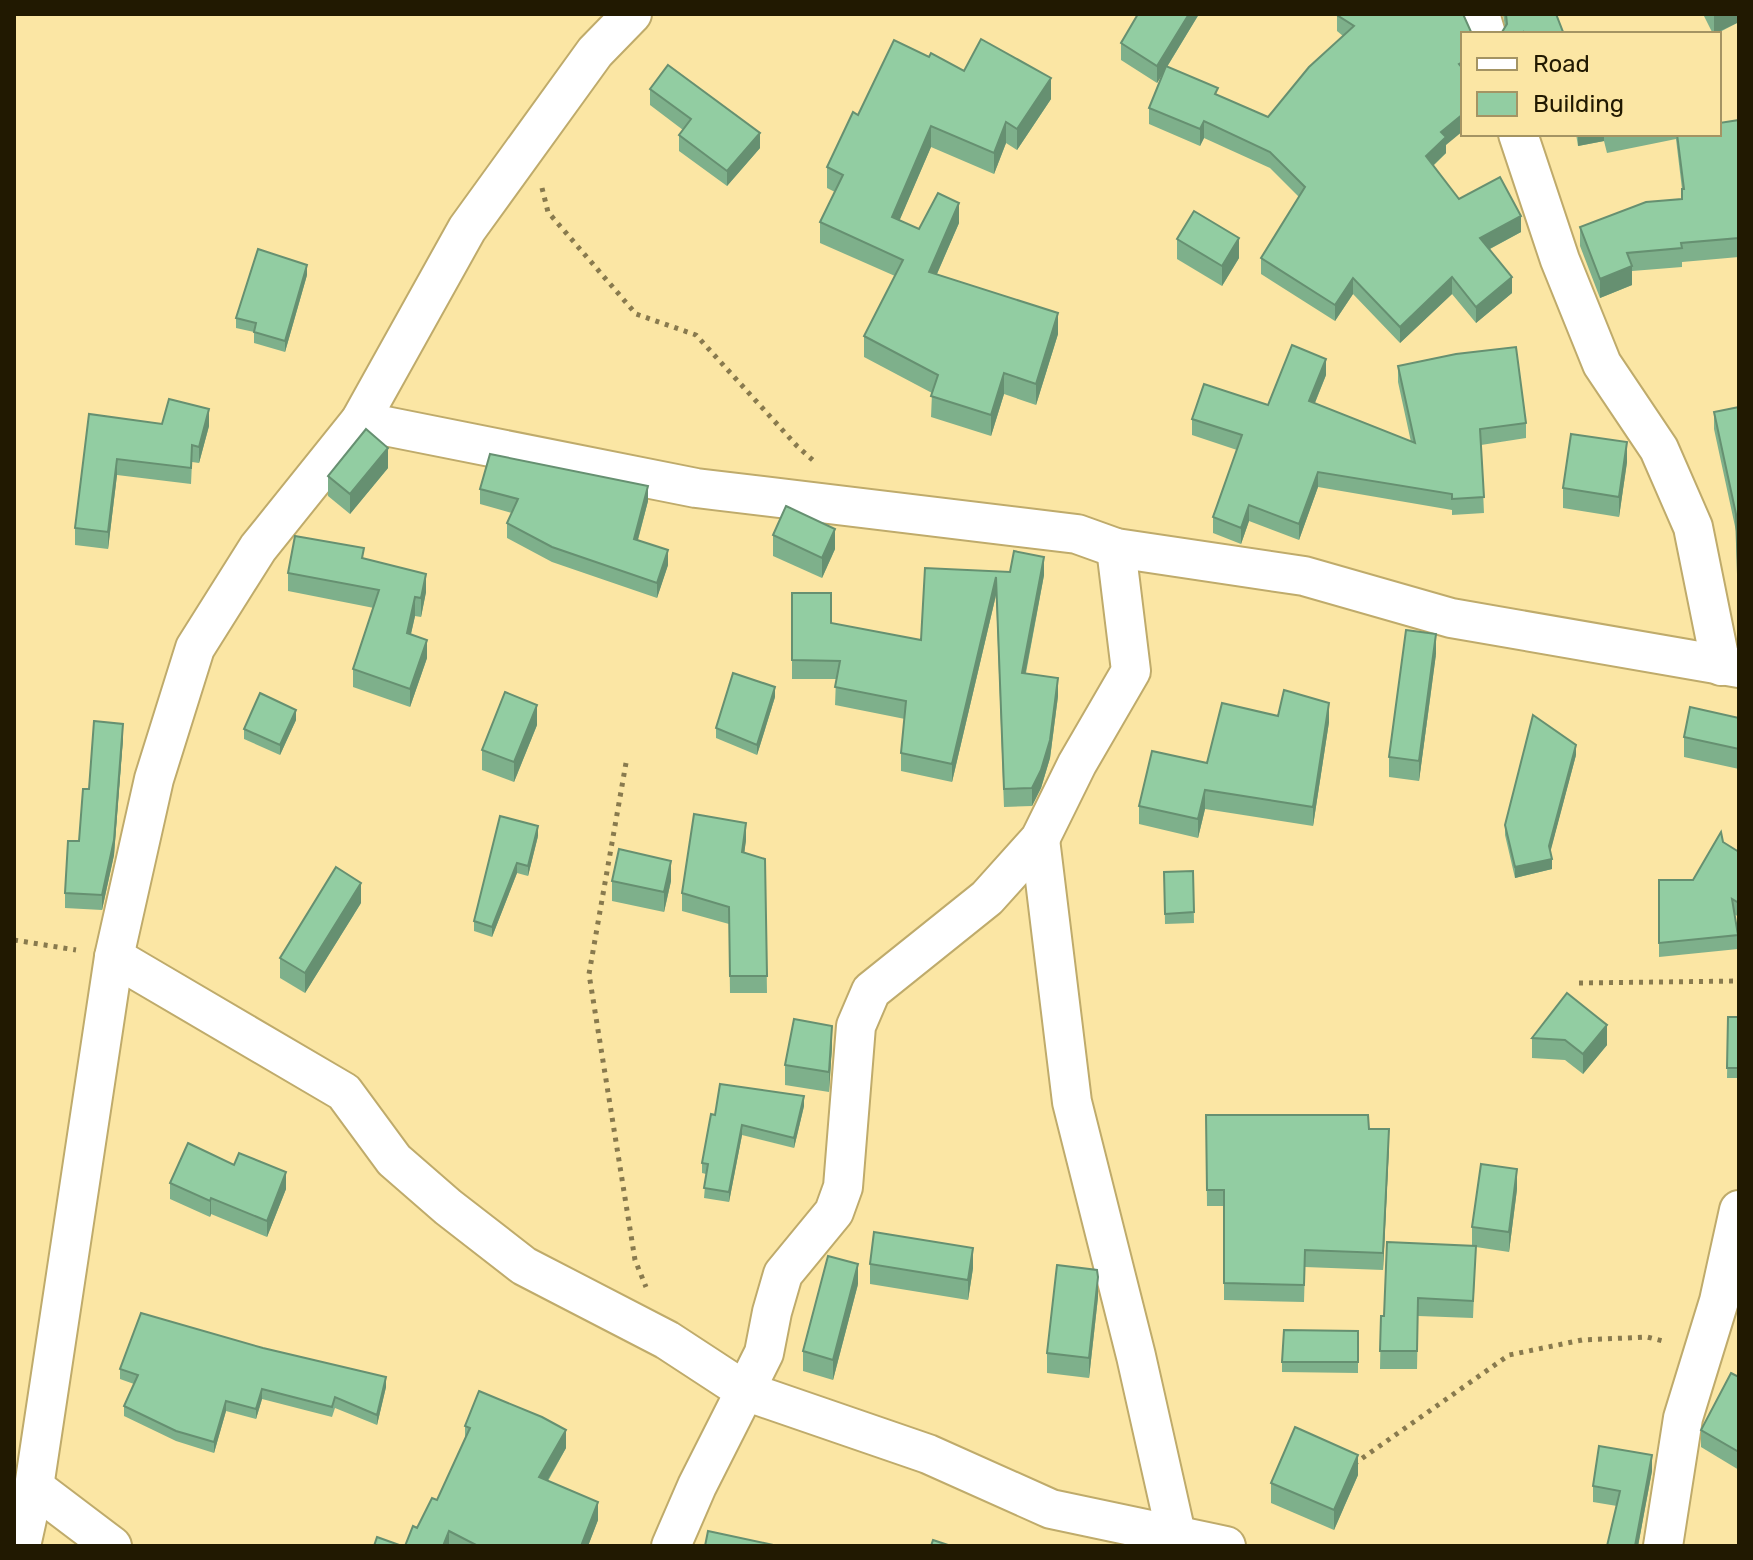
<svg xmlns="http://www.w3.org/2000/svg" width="1753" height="1560" viewBox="0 0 1753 1560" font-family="Rubik,sans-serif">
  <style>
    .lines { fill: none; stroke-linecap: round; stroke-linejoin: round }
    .street-casing { stroke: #bfab6b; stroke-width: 42 }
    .path { stroke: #887a4e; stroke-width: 5; stroke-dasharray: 4 6; stroke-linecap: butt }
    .street { stroke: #fff; stroke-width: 38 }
    .wall { fill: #7eb08b }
    .shaded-wall { fill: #669071 }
    .building { fill: #92cda2; stroke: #669071; stroke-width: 2 }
  </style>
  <rect width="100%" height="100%" fill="#fbe6a4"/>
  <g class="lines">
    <g class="street-casing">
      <g id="street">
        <polyline points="1480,14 1486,34"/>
        <polyline points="1518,134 1560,260 1602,364 1659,449 1693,527 1721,666"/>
        <polyline points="360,421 696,488 1077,534 1116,548 1304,576 1451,618 1739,668"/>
        <polyline points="1116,548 1131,671 1077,764 1040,839 987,898 871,991 856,1026 843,1187 834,1212 783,1274 772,1312 764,1353 745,1391 928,1454 1051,1509 1226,1546"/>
        <polyline points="1040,839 1072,1102 1136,1356 1176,1534"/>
        <polyline points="114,957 344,1092 394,1160 448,1207 524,1266 667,1340 745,1391 697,1486 671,1546"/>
        <polyline points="34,1487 112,1546"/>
        <polyline points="21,1546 34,1487 114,957 154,779 195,648 258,548 360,421 467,229 595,52 632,14"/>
        <polyline points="1663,1546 1683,1418 1719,1301 1739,1210"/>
      </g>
    </g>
    <g class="path">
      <polyline points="542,188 548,212 636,314 696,335 797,446 816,463"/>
      <polyline points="626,763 589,974 635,1260 646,1287"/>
      <polyline points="14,940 76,950"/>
      <polyline points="1579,983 1739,981"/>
      <polyline points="1354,1464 1509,1355 1582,1340 1647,1337 1667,1342"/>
    </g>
    <use href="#street" class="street"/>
  </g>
  <g class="wall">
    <polygon points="1138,14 1199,14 1167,67 1218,95 1268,117 1343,36 1337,31 1337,15 1463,14 1446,145 1446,153 1433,166 1459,199 1521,232 1490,249 1512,293 1476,323 1452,294 1400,343 1353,294 1335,321 1261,274 1261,258 1299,197 1270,168 1204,138 1200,146 1149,124 1149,108 1164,72 1157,83 1121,60 1121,43"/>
    <polygon points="1503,14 1556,14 1563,34 1500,34 1505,27"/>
    <polygon points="1703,14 1739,14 1739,22 1716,34 1713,34"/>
    <polygon points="929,57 964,71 1051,99 1017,150 1006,143 994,174 931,147 899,221 919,229 959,223 937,274 1058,334 1036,405 1004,394 991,436 931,417 932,393 864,357 864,336 895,276 820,243 820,222 835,192 827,188 827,167 858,115"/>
    <polygon points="650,89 760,148 727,186 679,151 679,135 683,130 650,105"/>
    <polygon points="1739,120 1739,257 1682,262 1682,267 1632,271 1632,285 1600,298 1580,246 1580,227 1682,199 1682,189 1676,139 1607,153 1604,141 1578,146 1576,134 1719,134"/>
    <polygon points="1177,239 1239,258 1222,286 1177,259"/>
    <polygon points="307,275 285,352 254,343 254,332 236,328 236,318"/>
    <polygon points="1398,366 1526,423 1526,438 1481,445 1484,513 1452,515 1452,510 1318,487 1299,540 1249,521 1241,544 1213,533 1213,517 1237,450 1192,435 1192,419 1268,405 1326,375 1315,403 1411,442 1398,382"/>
    <polygon points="1739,407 1739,591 1738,591 1736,531 1714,429 1714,412"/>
    <polygon points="89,414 162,424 209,426 199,463 192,462 191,484 117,475 108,549 75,545 75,528"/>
    <polygon points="1627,462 1619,517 1563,508 1563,488"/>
    <polygon points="388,468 350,514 328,496 328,476"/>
    <polygon points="480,489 648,501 638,540 668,565 657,598 552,562 507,538 507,523 512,513 480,504"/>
    <polygon points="773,535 835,549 822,578 773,556"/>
    <polygon points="364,559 426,592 421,617 415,616 411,634 427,658 410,707 353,687 353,669 374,608 288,591 288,573"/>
    <polygon points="925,568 1044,575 1026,673 1058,696 1050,758 1041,788 1032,806 1004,807 996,595 952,782 901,771 901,753 905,719 835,705 836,679 792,679 792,593 831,623 921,640"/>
    <polygon points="1436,654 1419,781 1389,777 1389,757"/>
    <polygon points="775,697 757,755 716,738 716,728"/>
    <polygon points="1278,716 1329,722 1313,826 1205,809 1198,838 1139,824 1139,806 1207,763"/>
    <polygon points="1739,718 1739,769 1684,757 1684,737"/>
    <polygon points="296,720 280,755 244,739 244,729"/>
    <polygon points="537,725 514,782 482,770 482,750"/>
    <polygon points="123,739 114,855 102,910 65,908 65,893 79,841 89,789"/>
    <polygon points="1576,755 1550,852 1552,869 1515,878 1505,835 1505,825"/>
    <polygon points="538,836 528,876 517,873 492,937 474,931 474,921"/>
    <polygon points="746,840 744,853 765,859 767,993 730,993 729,924 682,911 682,893"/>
    <polygon points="1723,842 1739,852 1739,917 1734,914 1738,935 1738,949 1659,957 1659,880 1693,880"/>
    <polygon points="1193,871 1194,923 1165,924 1164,872"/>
    <polygon points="612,881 671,881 664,912 612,901"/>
    <polygon points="361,903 305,993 280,978 280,958"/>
    <polygon points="1728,1017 1739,1017 1739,1078 1727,1078"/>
    <polygon points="1607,1025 1607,1045 1583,1074 1565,1060 1532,1058 1532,1038"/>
    <polygon points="832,1046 829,1092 785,1085 785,1065"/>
    <polygon points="804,1106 794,1148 742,1135 729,1202 704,1198 706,1174 702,1173 702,1163 715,1115"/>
    <polygon points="1206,1115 1369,1129 1389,1146 1383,1270 1305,1267 1304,1302 1224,1300 1224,1206 1207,1206"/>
    <polygon points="170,1183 286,1189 267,1237 211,1214 210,1217 170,1199"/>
    <polygon points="1517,1189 1509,1252 1476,1247 1473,1318 1418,1316 1417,1369 1380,1369 1381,1316 1384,1316 1472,1246 1472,1227"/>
    <polygon points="870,1264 973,1268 968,1300 870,1284"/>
    <polygon points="858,1284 833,1380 803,1371 803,1351"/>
    <polygon points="1098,1297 1089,1378 1047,1373 1047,1353"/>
    <polygon points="1358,1331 1358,1373 1282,1372 1282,1362"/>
    <polygon points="120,1369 386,1387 377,1425 335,1408 332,1417 262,1399 256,1419 226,1411 214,1453 176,1441 124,1416 124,1406 134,1384 120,1379"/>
    <polygon points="1739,1377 1739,1470 1701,1447 1701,1430"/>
    <polygon points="465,1426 566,1448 548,1481 598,1520 588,1546 405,1546 437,1500 465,1438"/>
    <polygon points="1652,1471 1638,1546 1607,1546 1617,1506 1593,1502 1593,1486"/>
    <polygon points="1358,1475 1334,1530 1271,1503 1271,1483"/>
  </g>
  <g class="shaded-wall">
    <polygon points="1189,14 1199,14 1157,83 1157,66"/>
    <polygon points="1716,14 1739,14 1739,22 1714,34 1714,15"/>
    <polygon points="1051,78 1051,99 1017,150 1017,129"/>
    <polygon points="1463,114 1463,131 1446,145 1446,153 1426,172 1426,156 1441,132"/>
    <polygon points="1204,121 1204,138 1200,146 1200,129"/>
    <polygon points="1006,122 1006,143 994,174 994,153"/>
    <polygon points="931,126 931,147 892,238 892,217"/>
    <polygon points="760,133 760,148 727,186 727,171"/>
    <polygon points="1578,134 1604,134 1604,141 1578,146"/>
    <polygon points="959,203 959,223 929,292 929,272"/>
    <polygon points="1521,216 1521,232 1480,254 1480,238"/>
    <polygon points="1239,238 1239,258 1222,286 1222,266"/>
    <polygon points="307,265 307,275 285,352 285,341"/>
    <polygon points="1632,266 1632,285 1600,298 1600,279"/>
    <polygon points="1452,277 1452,294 1400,343 1400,327"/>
    <polygon points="1512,277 1512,293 1476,323 1476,307"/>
    <polygon points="1353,278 1353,294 1335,321 1335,305"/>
    <polygon points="1058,313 1058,334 1036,405 1036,384"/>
    <polygon points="1326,359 1326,375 1309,417 1309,401"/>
    <polygon points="1004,373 1004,394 991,436 991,415"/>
    <polygon points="209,409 209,426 199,463 199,447"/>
    <polygon points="1627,442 1627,462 1619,517 1619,497"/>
    <polygon points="388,448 388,468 350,514 350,494"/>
    <polygon points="117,459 117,475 108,549 108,532"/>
    <polygon points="1318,472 1318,487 1299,540 1299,524"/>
    <polygon points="648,486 648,501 634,554 634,539"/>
    <polygon points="1249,505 1249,521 1241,544 1241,528"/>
    <polygon points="835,529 835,549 822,578 822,558"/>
    <polygon points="668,550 668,565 657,598 657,583"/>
    <polygon points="1044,557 1044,575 1022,691 1022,673"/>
    <polygon points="426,574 426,592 421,617 421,598"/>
    <polygon points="996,577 996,595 952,782 952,764"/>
    <polygon points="415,597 415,616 407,651 407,633"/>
    <polygon points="1436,634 1436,654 1419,781 1419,761"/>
    <polygon points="427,640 427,658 410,707 410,689"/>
    <polygon points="1058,678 1058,696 1050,758 1041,788 1032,806 1032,788"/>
    <polygon points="775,687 775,697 757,755 757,745"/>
    <polygon points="1329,703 1329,722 1313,826 1313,807"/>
    <polygon points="537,705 537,725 514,782 514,762"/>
    <polygon points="296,710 296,720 280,755 280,745"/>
    <polygon points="123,724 123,739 114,855 102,910 102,895"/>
    <polygon points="1576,745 1576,755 1549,857 1549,846"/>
    <polygon points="1205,790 1205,809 1198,838 1198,819"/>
    <polygon points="746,823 746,840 742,870 742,852"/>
    <polygon points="538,826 538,836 528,876 528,866"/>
    <polygon points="1552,859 1552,869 1515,878 1515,867"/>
    <polygon points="671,861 671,881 664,912 664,892"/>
    <polygon points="517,863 517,873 492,937 492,927"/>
    <polygon points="361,883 361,903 305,993 305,973"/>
    <polygon points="1607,1025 1607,1045 1583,1074 1583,1054"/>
    <polygon points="832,1026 832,1046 829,1092 829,1072"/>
    <polygon points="804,1096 804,1106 794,1148 794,1138"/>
    <polygon points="742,1125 742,1135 729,1202 729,1192"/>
    <polygon points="1389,1129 1389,1146 1383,1270 1383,1253"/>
    <polygon points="1517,1169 1517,1189 1509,1252 1509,1232"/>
    <polygon points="286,1172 286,1189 267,1237 267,1221"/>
    <polygon points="211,1198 211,1214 210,1217 210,1201"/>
    <polygon points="973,1248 973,1268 968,1300 968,1280"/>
    <polygon points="858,1264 858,1284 833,1380 833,1360"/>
    <polygon points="1098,1277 1098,1297 1089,1378 1089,1358"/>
    <polygon points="386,1377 386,1387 377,1425 377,1415"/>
    <polygon points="262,1389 262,1399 256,1419 256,1409"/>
    <polygon points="226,1401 226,1411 214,1453 214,1442"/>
    <polygon points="566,1430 566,1448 539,1495 539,1477"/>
    <polygon points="1358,1455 1358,1475 1334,1530 1334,1510"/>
    <polygon points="1652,1455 1652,1471 1638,1546 1635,1546"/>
    <polygon points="598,1502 598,1520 588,1546 581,1546"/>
    <polygon points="449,1531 449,1546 443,1546"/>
  </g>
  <g class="building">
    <polygon points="1138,14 1189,14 1157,66 1121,43"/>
    <polygon points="1338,14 1463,14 1472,34 1463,34 1463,62 1459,64 1463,69 1463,114 1441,132 1446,137 1426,156 1459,199 1500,177 1521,216 1480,238 1512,277 1476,307 1452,277 1400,327 1353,278 1335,305 1261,258 1305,187 1270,152 1204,121 1200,129 1149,108 1166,66 1218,88 1215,94 1268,117 1309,67 1354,26 1337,15"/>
    <polygon points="1506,14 1556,14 1563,32 1557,34 1523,34 1523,32 1518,34 1500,34 1502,32 1507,24"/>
    <polygon points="981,39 1051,78 1017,129 1006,122 994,153 931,126 892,217 919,229 938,193 959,203 929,272 1058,313 1036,384 1004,373 991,415 931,396 938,375 864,336 903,260 820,222 843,175 827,167 853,112 858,115 894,40 929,57 931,53 964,71"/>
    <polygon points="668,65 760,133 727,171 679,135 691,119 650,89"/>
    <polygon points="1739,120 1739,238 1681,243 1682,248 1627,253 1632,266 1600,279 1580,227 1646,202 1682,199 1682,189 1684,189 1677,134 1719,134 1719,123"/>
    <polygon points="1194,211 1239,238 1222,266 1177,239"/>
    <polygon points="258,249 307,265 285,341 254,332 256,323 236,318"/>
    <polygon points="1292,345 1326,359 1309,401 1415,443 1398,366 1456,354 1516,347 1526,423 1480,429 1484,497 1452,499 1452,494 1318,472 1299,524 1249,505 1241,528 1213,517 1242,435 1192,419 1204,384 1268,405"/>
    <polygon points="169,399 209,409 199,447 192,445 191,468 117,459 108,532 75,528 89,414 162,424"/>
    <polygon points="1739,407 1739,574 1738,574 1736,514 1714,412"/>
    <polygon points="366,429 388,448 350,494 328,476"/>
    <polygon points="1571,434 1627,442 1619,497 1563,488"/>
    <polygon points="490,454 648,486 634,539 668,550 657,583 552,547 507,523 518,499 480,489"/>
    <polygon points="786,506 835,529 822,558 773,535"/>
    <polygon points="295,536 364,548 362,558 426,574 421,598 415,597 407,633 427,640 410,689 353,669 379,590 288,573"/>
    <polygon points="1014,551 1044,557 1022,673 1058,678 1050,740 1041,770 1032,788 1004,789 996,577 952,764 901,753 906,701 835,687 840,661 792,660 792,593 831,593 831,623 921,640 925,568 1010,572"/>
    <polygon points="1406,630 1436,634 1419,761 1389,757"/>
    <polygon points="733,673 775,687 757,745 716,728"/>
    <polygon points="1284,690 1329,703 1313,807 1205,790 1198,819 1139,806 1152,751 1207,763 1222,703 1278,716"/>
    <polygon points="505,692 537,705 514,762 482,750"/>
    <polygon points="260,693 296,710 280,745 244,729"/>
    <polygon points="1690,707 1739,718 1739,749 1684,737"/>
    <polygon points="1533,715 1576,745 1549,846 1552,859 1515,867 1505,825"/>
    <polygon points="94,721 123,724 114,840 102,895 65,893 68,841 79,841 83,789 89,789"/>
    <polygon points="694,814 746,823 742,852 765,859 767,976 730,976 729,907 682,893"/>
    <polygon points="500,816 538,826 528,866 517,863 492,927 474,921"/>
    <polygon points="1721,832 1723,842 1739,852 1739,903 1732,899 1738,935 1659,943 1659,880 1693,880"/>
    <polygon points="619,849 671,861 664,892 612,881"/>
    <polygon points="336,867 361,883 305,973 280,958"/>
    <polygon points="1193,871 1194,912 1165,914 1164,872"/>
    <polygon points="1567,993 1607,1025 1583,1054 1565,1040 1532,1038"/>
    <polygon points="1728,1017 1739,1017 1739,1068 1727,1068"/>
    <polygon points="794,1019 832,1026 829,1072 785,1065"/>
    <polygon points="720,1084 804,1096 794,1138 742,1125 729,1192 704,1188 708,1164 702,1163 711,1114 715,1115"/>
    <polygon points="1206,1115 1368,1115 1369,1129 1389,1129 1383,1253 1305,1250 1304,1285 1224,1283 1224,1190 1207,1190"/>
    <polygon points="188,1143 234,1165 239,1153 286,1172 267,1221 211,1198 210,1201 170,1183"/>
    <polygon points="1481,1164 1517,1169 1509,1232 1472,1227"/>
    <polygon points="874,1232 973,1248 968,1280 870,1264"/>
    <polygon points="1387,1242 1476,1246 1473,1301 1418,1298 1417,1351 1380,1351 1381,1316 1384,1316"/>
    <polygon points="828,1256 858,1264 833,1360 803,1351"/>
    <polygon points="1057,1265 1097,1270 1098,1277 1089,1358 1047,1353"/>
    <polygon points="141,1313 263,1348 386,1377 377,1415 335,1397 332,1407 262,1389 256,1409 226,1401 214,1442 176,1431 124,1406 138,1375 120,1369"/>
    <polygon points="1284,1330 1358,1331 1358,1362 1282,1362"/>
    <polygon points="1731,1373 1739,1377 1739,1452 1701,1430"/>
    <polygon points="479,1391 542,1417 566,1430 539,1477 598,1502 581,1546 478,1546 449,1531 443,1546 405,1546 413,1526 417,1528 432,1498 437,1500 470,1428 465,1426"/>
    <polygon points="1295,1427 1358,1455 1334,1510 1271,1483"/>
    <polygon points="1599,1446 1652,1455 1635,1546 1607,1546 1620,1491 1593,1486"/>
    <polygon points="708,1531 778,1546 705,1546"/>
    <polygon points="377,1537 402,1546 374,1546"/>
    <polygon points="933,1540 951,1546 931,1546"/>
  </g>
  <rect width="1753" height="1560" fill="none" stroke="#211901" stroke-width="32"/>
  <rect x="1461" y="32" width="260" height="104" fill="#fbe6a4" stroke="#a49463" stroke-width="2"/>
  <rect x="1477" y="58" width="40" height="12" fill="#ffffff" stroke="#a49463" stroke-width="2"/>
  <text x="1533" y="72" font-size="24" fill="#211901">Road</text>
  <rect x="1477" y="92" width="40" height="24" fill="#92cda2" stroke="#a49463" stroke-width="2"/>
  <text x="1533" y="112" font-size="24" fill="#211901">Building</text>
</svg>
